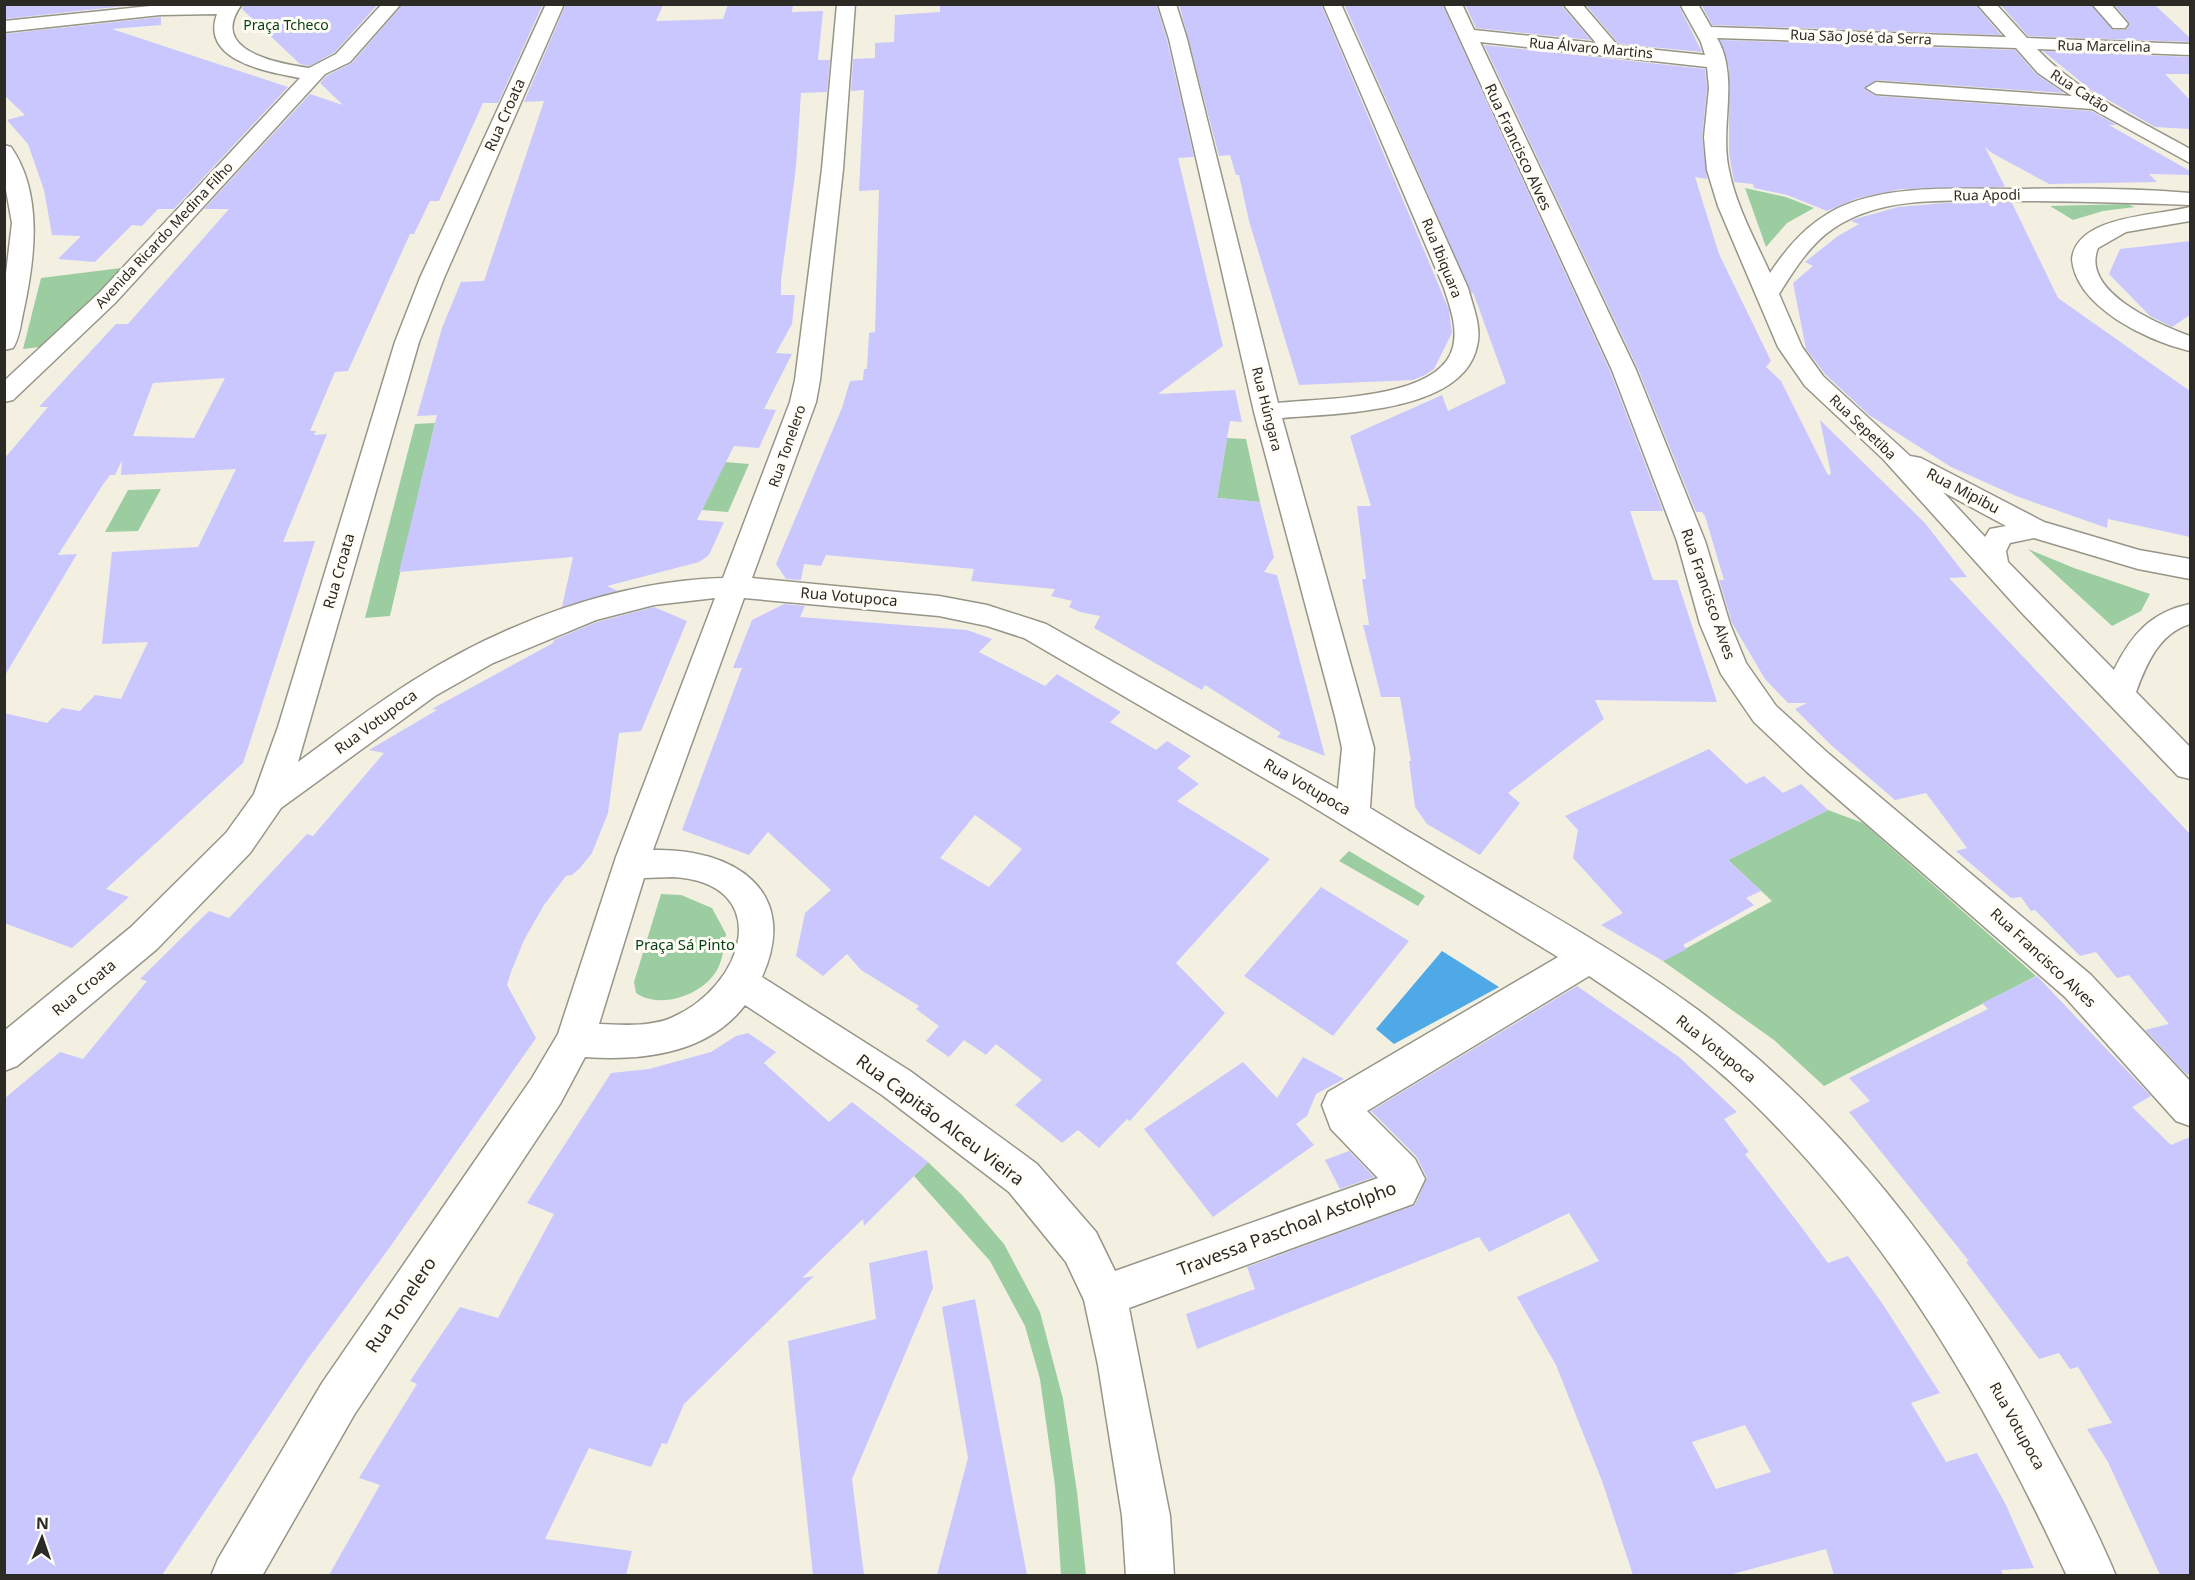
<svg xmlns="http://www.w3.org/2000/svg" width="2195" height="1580" viewBox="0 0 2195 1580" font-family="'Noto Sans',sans-serif">
  <style>
    .green { fill: #9ccda0 }
    .water { fill: #4fa9e6 }
    .building { fill: #c9c7fd; fill-rule: evenodd }
    .lines { fill: none; stroke-linecap: round; stroke-linejoin: round }
    .minor-casing { stroke: #979588; stroke-width: 3 }
    .minor { fill: #fff; fill-rule: evenodd }
    .labels { text-anchor: middle; stroke-width: 6; stroke-linejoin: round; paint-order: stroke }
    .far-park-label { font-size: 14px; fill: #043f13; stroke: #fffdf5 }
    .far-street-label { font-size: 14px; fill: #2b2a25; stroke: #fffdf5 }
    .street-label { font-size: 15px; fill: #2b2a25; stroke: #fffdf5 }
    .park-label { font-size: 15px; fill: #043f13; stroke: #fffdf5 }
    .near-street-label { font-size: 18px; fill: #2b2a25; stroke: #fffdf5 }
  </style>
  <rect width="100%" height="100%" fill="#f3f0e2"/>
  <g class="green">
    <polygon points="1745,188 1786,197 1814,208 1787,223 1766,247"/>
    <polygon points="2127,204 2135,207 2103,211 2073,220 2050,206"/>
    <polygon points="121,268 48,346 23,349 41,278"/>
    <polygon points="435,423 390,616 365,618 415,424"/>
    <polygon points="1227,438 1246,439 1260,502 1217,498"/>
    <polygon points="725,462 749,464 728,512 702,510"/>
    <polygon points="161,489 138,531 105,532 128,490"/>
    <polygon points="2028,549 2074,568 2150,594 2141,611 2112,626"/>
    <polygon points="1828,810 1863,823 2036,976 1824,1086 1774,1040 1663,961 1772,901 1728,860"/>
    <polygon points="1349,851 1425,896 1418,906 1339,861"/>
    <path d="M661,894L681,895L712,908L726,934C724,946 723,959 717,970C703,995 660,1010 636,993L634,982Z"/>
    <polygon points="928,1162 962,1195 1004,1244 1040,1312 1063,1399 1077,1492 1086,1575 1061,1575 1055,1486 1040,1379 1025,1326 990,1261 914,1176"/>
  </g>
  <polygon class="water" points="1442,951 1499,987 1394,1044 1376,1029"/>
  <g class="building">
    <polygon points="4,4 143,4 4,19"/>
    <polygon points="244,4 378,4 335,52 309,66 300,64 242,9"/>
    <path d="M403,4H543L498,103H483L439,201H430L414,234H410L348,371L335,372L310,431H316L314,435L327,434L283,542L315,541L243,763L106,889L129,897L72,948L4,923V713L47,723L62,708L80,711L95,695L121,699L148,642L102,644L112,552L198,547L236,469L121,475L122,460L115,475H110L102,486L58,555L77,554L4,677V459L48,407H39L116,324H128L229,209H204L310,94L343,105L320,83L326,76L352,63ZM225,378L194,438L133,436L153,383Z"/>
    <polygon points="566,4 663,5 656,21 723,19 728,4 793,4 792,12 823,11 818,60 830,60 827,92 801,93 796,167 781,281 781,295 795,295 792,324 776,353 792,354 764,409 776,410 759,448 734,446 697,520 724,522 709,555 699,562 607,586 618,591 562,607 573,557 399,572 437,415 417,416 442,328 461,282 484,281 544,101 524,102"/>
    <polygon points="940,4 1156,4 1167,40 1194,157 1178,158 1223,346 1158,394 1235,390 1242,422 1230,421 1217,498 1260,502 1274,557 1264,572 1277,575 1325,756 1277,737 1281,733 1205,685 1202,690 1094,628 1100,616 1080,612 1069,607 1072,601 1051,596 1055,589 971,581 974,569 826,555 821,566 804,564 801,580 786,579 776,564 842,408 850,381 863,380 864,369 867,369 869,333 875,332 879,190 859,191 864,90 851,91 853,59 875,58 875,43 894,42 895,15 940,12"/>
    <polygon points="1179,4 1321,4 1449,310 1452,333 1434,369 1425,375 1413,380 1299,385 1249,221 1239,175 1236,175 1230,155 1219,156"/>
    <polygon points="1344,4 1442,4 1610,371 1663,511 1630,511 1653,580 1677,580 1717,702 1595,700 1604,719 1508,793 1520,803 1480,855 1427,824 1415,807 1409,761 1411,761 1400,697 1381,697 1363,625 1369,625 1362,579 1366,579 1357,506 1371,506 1350,436 1442,395 1448,411 1506,383 1473,292 1472,294"/>
    <polygon points="1465,4 1561,5 1591,40 1476,28"/>
    <polygon points="1603,4 1678,4 1702,52 1619,44 1586,5"/>
    <polygon points="1701,4 1975,4 2001,35 1712,25"/>
    <polygon points="2000,4 2090,4 2113,30 2125,30 2130,24 2114,4 2154,4 2190,38 2190,42 2028,36"/>
    <polygon points="161,17 161,25 112,29 288,87 174,209 158,209 142,226 132,225 95,262 58,259 81,236 52,235 44,190 28,144 7,120 25,115 4,95 4,34"/>
    <polygon points="1720,40 2015,50 2036,74 2064,93 1876,80 1864,89 1876,96 2091,111 2117,125 2109,125 2190,171 2190,175 2149,174 2157,182 2049,184 1992,153 1985,147 2005,187 1901,189 1858,198 1827,211 1787,195 1754,188 1753,184 1734,182 1729,153 1729,69"/>
    <polygon points="1484,45 1705,69 1707,88 1702,137 1707,179 1695,177 1719,254 1771,361 1766,367 1781,381 1828,475 1831,474 1820,420 1925,523 1967,577 1949,578 2190,834 2190,1073 2187,1075 2145,1030 2169,1024 2129,975 2117,978 2096,952 2080,956 2035,910 2031,911 2021,897 2011,898 1956,851 1967,848 1926,793 1895,800 1831,745 1795,709 1807,703 1788,703 1765,679 1732,623 1719,580 1724,580 1705,516 1702,512 1696,512 1638,369"/>
    <polygon points="2043,51 2190,57 2190,74 2165,74 2190,100 2190,129 2155,127 2091,90"/>
    <polygon points="1944,203 2012,203 2058,298 2190,391 2190,537 2108,519 2107,528 2016,496 1951,467 1869,415 1825,374 1806,349 1793,283 1813,266 1805,262 1838,236 1859,224 1851,221 1855,219 1898,207"/>
    <polygon points="2190,241 2190,315 2172,327 2150,316 2109,274 2120,249"/>
    <path d="M784,604L805,606L800,617L967,630L992,639L979,652L1045,686L1057,674L1121,712L1110,722L1156,750L1167,741L1191,756L1177,768L1199,784L1177,801L1270,859L1176,963L1225,1013L1130,1121L1127,1119L1099,1148L1078,1130L1062,1143L1015,1105L1042,1080L996,1044L986,1055L964,1040L949,1057L926,1041L939,1026L916,1009L919,1006L861,970L847,954L823,976L796,956L805,913L831,890L768,832L749,855L682,830L742,668H733L752,620ZM975,815L1022,849L989,887L940,858Z"/>
    <polygon points="654,607 687,621 641,731 619,733 608,813 592,853 580,868 572,875 566,876 544,905 524,940 511,972 507,985 536,1038 390,1247 307,1360 162,1575 4,1575 4,1099 60,1052 83,1059 147,981 140,979 209,911 229,918 307,834 313,836 384,753 369,750 437,710 432,709 553,643 554,640 597,622"/>
    <polygon points="1709,749 1746,784 1764,776 1783,793 1801,784 1828,810 1728,860 1761,891 1746,898 1754,905 1683,945 1687,949 1663,961 1601,925 1623,913 1573,858 1578,830 1565,816"/>
    <polygon points="1321,887 1409,941 1333,1036 1244,976"/>
    <polygon points="2037,976 2151,1096 2132,1107 2171,1145 2190,1137 2190,1575 2160,1575 2108,1462 2087,1429 2112,1423 2078,1367 2070,1369 2059,1353 2039,1359 1966,1262 1969,1261 1849,1112 1870,1101 1849,1078 1988,1009 1982,1003"/>
    <path d="M1577,986L1679,1057L1737,1112L1724,1119L1749,1152L1745,1154L1799,1224L1828,1263L1848,1256L1882,1303L1940,1393L1911,1403L1946,1462L1977,1453L2005,1503L2034,1568L2001,1570L2003,1575H1834L1826,1549L1729,1575H1633L1602,1481L1556,1365L1517,1297L1599,1261L1569,1213L1489,1252L1479,1237L1197,1349L1186,1314L1255,1289L1247,1267L1415,1205L1427,1178L1417,1157L1371,1111ZM1745,1425L1771,1472L1716,1489L1692,1442Z"/>
    <polygon points="748,1033 776,1052 764,1063 829,1122 852,1102 928,1162 864,1226 863,1219 802,1278 814,1276 684,1404 667,1444 662,1443 651,1467 589,1448 545,1539 632,1551 626,1575 329,1575 380,1485 359,1478 417,1384 410,1381 460,1307 498,1318 554,1214 527,1203 611,1073 649,1069 711,1052 736,1036"/>
    <polygon points="1303,1057 1344,1079 1316,1094 1307,1116 1296,1124 1314,1145 1213,1217 1144,1129 1243,1062 1277,1098"/>
    <polygon points="1349,1151 1374,1177 1340,1189 1325,1160"/>
    <polygon points="927,1250 933,1288 852,1479 864,1575 813,1575 788,1341 876,1319 869,1263"/>
    <polygon points="975,1299 1027,1575 937,1575 968,1458 942,1307"/>
  </g>
  <g class="lines">
    <g class="minor-casing">
      <g id="minor">
        <path d="M242,4C207,51 277,63 309,68L336,54L382,4H401L350,62L325,74L115,303L13,400L4,402V381L99,293L300,78C268,72 200,61 217,14L160,15L4,32V21L160,5Z"/>
        <path d="M546,4H564L444,278L419,342L298,762C336,734 374,705 414,680C504,623 616,581 723,578L790,402L795,380L822,169L837,4H855L843,169L820,380L816,402L752,578L939,596L987,605L1046,624L1338,789L1342,748L1335,716L1254,412L1169,39L1158,4H1176L1187,39L1278,403C1322,398 1440,400 1453,347C1458,327 1450,307 1444,288L1323,4H1341L1468,288C1473,307 1482,327 1477,346C1463,414 1335,413 1282,418L1374,748L1370,808C1479,876 1595,934 1698,1010C1852,1125 1967,1283 2055,1452C2077,1492 2098,1533 2116,1576H2067C1986,1402 1889,1235 1751,1101C1702,1053 1646,1014 1589,976L1367,1111L1415,1159L1425,1179L1413,1204L1129,1308L1170,1516L1174,1576H1126L1122,1516L1098,1365L1084,1300L1066,1262L1009,1192L882,1095L745,1005C708,1054 641,1061 585,1057L560,1104L354,1415L262,1576H211L218,1559L322,1383L532,1078L558,1034L616,857L715,598L654,605L596,620L493,663L435,696L281,808L250,853L157,949L17,1066L4,1071V1031L131,927L226,833L254,794L278,727L395,342L420,278ZM744,598L939,616L987,626L1024,638L1300,799L1558,957L1328,1092L1322,1105L1331,1129L1378,1178L1115,1271L1096,1232L1037,1164L910,1071L762,977C801,890 733,848 653,850ZM673,877C776,883 745,987 671,1018C650,1027 622,1025 599,1024L644,878Z"/>
        <path d="M1444,4H1462L1474,30L1596,43L1563,4H1582L1618,46L1705,55L1701,42L1680,4H1698L1711,27L2006,37L1977,4H1996L2027,38L2190,44V55L2037,49C2078,93 2139,120 2190,149V163L2092,109L1876,94L1866,88L1876,82L2072,96L2038,73L2016,48L1717,38C1740,78 1719,127 1729,170C1736,206 1755,240 1770,273C1788,246 1808,223 1838,208C1891,184 1956,189 2013,189C2072,188 2131,188 2190,193V205C2131,203 2071,201 2012,201C1954,201 1885,194 1834,228C1810,244 1794,270 1779,294L1802,347L1823,376L1910,456L1921,458L2044,522L2139,550L2190,559V579L2138,569L2034,538L2010,543L2006,551L2008,562L2114,670C2131,635 2151,612 2190,604V624C2159,633 2146,665 2136,692L2190,747V779L2178,776L2021,612L1883,459L1805,386L1778,347L1718,206L1707,170L1704,137L1709,88L1707,67L1480,42L1636,370L1705,541L1730,624L1746,663L1776,706L1829,754L2091,975L2190,1081V1126L2176,1121L2065,997L1807,772L1754,722L1721,674L1700,624L1677,541L1612,370ZM1943,492L2006,526L1990,529L1985,537Z"/>
        <polygon points="2092,4 2111,4 2128,24 2125,28 2113,28"/>
        <path d="M4,145L11,147C43,193 35,257 24,309C21,321 20,337 13,348L4,350V290L12,223L4,179Z"/>
        <path d="M2190,207V221L2126,232L2098,248C2080,292 2160,325 2190,336V351C2149,341 2076,308 2072,259C2077,215 2157,216 2190,207Z"/>
      </g>
    </g>
    <use href="#minor" class="minor"/>
  </g>
  <g class="labels">
    <g class="far-park-label">
      <text x="286" y="30">Praça Tcheco</text>
    </g>
    <g class="far-street-label">
      <text transform="translate(1861 37) rotate(2)" y="5">Rua São José da Serra</text>
      <text transform="translate(2104 46) rotate(1)" y="5">Rua Marcelina</text>
      <text transform="translate(1591 48) rotate(5)" y="5">Rua Álvaro Martins</text>
      <text transform="translate(2080 91) rotate(33)" y="5">Rua Catão</text>
      <text transform="translate(1987 195) rotate(-1)" y="5">Rua Apodi</text>
      <text transform="translate(164 235) rotate(-47)" y="5">Avenida Ricardo Medina Filho</text>
      <text transform="translate(1442 258) rotate(68)" y="5">Rua Ibiquara</text>
      <text transform="translate(1267 409) rotate(76)" y="5">Rua Húngara</text>
      <text transform="translate(1863 427) rotate(44)" y="5">Rua Sepetiba</text>
      <text transform="translate(787 446) rotate(-71)" y="5">Rua Tonelero</text>
    </g>
    <g class="street-label">
      <text transform="translate(505 115) rotate(-66)" y="5">Rua Croata</text>
      <text transform="translate(1518 147) rotate(65)" y="5">Rua Francisco Alves</text>
      <text transform="translate(1963 491) rotate(28)" y="5">Rua Mipibu</text>
      <text transform="translate(339 571) rotate(-74)" y="5">Rua Croata</text>
      <text transform="translate(1708 594) rotate(71)" y="5">Rua Francisco Alves</text>
      <text transform="translate(849 597) rotate(5)" y="5">Rua Votupoca</text>
      <text transform="translate(376 722) rotate(-36)" y="5">Rua Votupoca</text>
      <text transform="translate(1307 787) rotate(30)" y="5">Rua Votupoca</text>
      <text transform="translate(2043 958) rotate(43)" y="5">Rua Francisco Alves</text>
      <text transform="translate(84 988) rotate(-40)" y="5">Rua Croata</text>
      <text transform="translate(1716 1049) rotate(39)" y="5">Rua Votupoca</text>
      <text transform="translate(2017 1426) rotate(61)" y="5">Rua Votupoca</text>
    </g>
    <g class="park-label">
      <text x="685" y="950">Praça Sá Pinto</text>
    </g>
    <g class="near-street-label">
      <text transform="translate(940 1120) rotate(37)" y="6">Rua Capitão Alceu Vieira</text>
      <text transform="translate(1287 1229) rotate(-21)" y="6">Travessa Paschoal Astolpho</text>
      <text transform="translate(401 1305) rotate(-56)" y="6">Rua Tonelero</text>
    </g>
  </g>
  <rect width="2195" height="1580" fill="none" stroke="#2b2a25" stroke-width="12"/>
  <g transform="translate(42 1538) rotate(2)" stroke="#fffdf5" stroke-width="4.5" paint-order="stroke">
  <path d="M0-4.5L10 22L0 15L-10 22Z" fill="#2b2a25"/>
  <text y="-9" font-size="16" font-weight="bold" text-anchor="middle" fill="#2b2a25">N</text>
  </g>
</svg>
